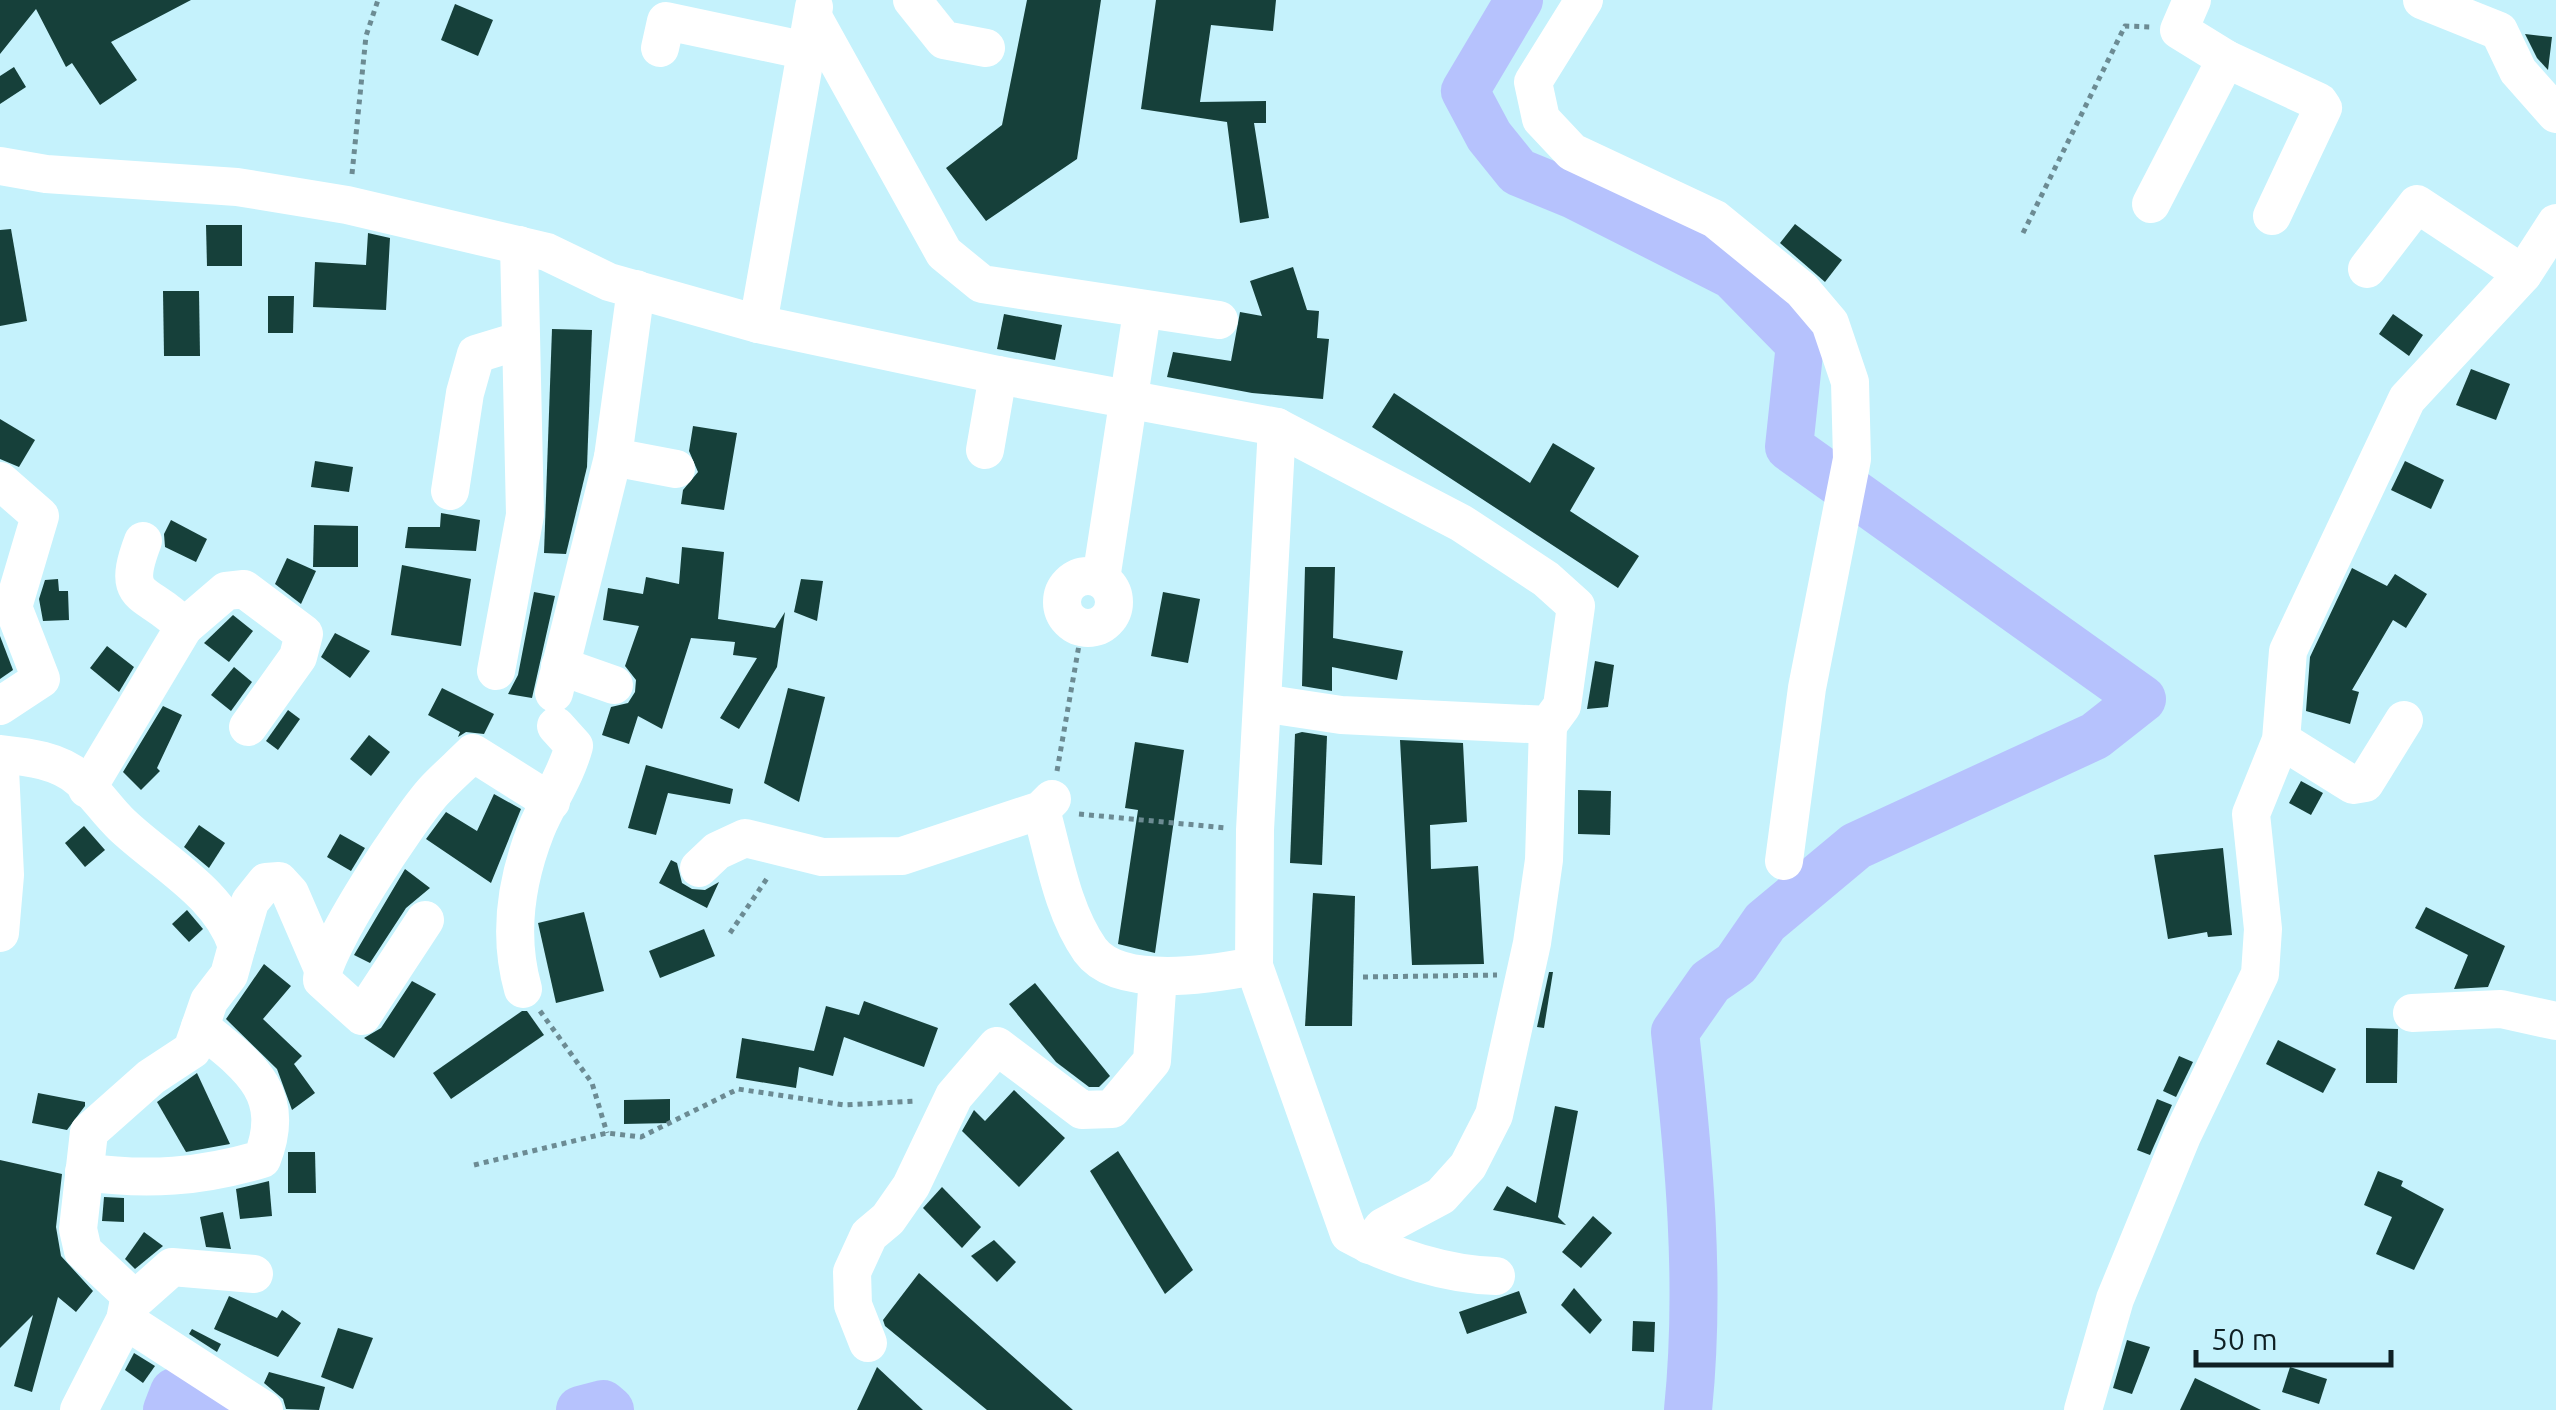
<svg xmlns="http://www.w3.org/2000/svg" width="2556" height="1410" viewBox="0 0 2556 1410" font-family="Ubuntu,sans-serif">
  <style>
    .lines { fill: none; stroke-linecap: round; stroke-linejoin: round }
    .river { stroke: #b6c2fd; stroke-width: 48 }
    .building { fill: #16403a }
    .path { stroke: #6c8b93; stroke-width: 5; stroke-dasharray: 5 5; stroke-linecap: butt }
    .minor { stroke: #fff; stroke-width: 38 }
  </style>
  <rect width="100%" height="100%" fill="#c5f2fc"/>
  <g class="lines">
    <g class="river">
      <path d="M1519,0L1465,91L1489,136L1518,172L1574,195L1732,275L1800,344L1789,447L2142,699L2095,736L1856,846L1765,922L1736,964L1710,982L1675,1032C1689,1158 1701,1283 1688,1410"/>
      <polyline points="167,1410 174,1392 217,1410"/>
      <polyline points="580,1410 603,1404 610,1410"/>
    </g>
  </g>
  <g class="building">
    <polygon points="0,0 191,0 111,42 137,80 100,105 72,63 66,67 36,9 0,54"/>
    <polygon points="1027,0 1101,0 1077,159 986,221 946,168 1002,125"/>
    <polygon points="1156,0 1276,0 1273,31 1211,25 1200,102 1266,101 1266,123 1254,123 1269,218 1240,223 1227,122 1141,109"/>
    <polygon points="455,4 493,20 478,56 441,40"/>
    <polygon points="2525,34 2552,37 2548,70 2537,58"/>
    <polygon points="14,67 26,87 0,104 0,76"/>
    <polygon points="1795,224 1842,260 1825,282 1780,243"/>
    <polygon points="206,225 242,225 242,266 207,266"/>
    <polygon points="11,229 27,321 0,326 0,230"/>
    <polygon points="368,233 390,238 386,310 313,307 315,262 366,265"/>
    <polygon points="1293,267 1307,310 1319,311 1317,338 1329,339 1323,399 1252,393 1167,377 1173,352 1231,361 1240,312 1262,316 1250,281"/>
    <polygon points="163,291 199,291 200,356 164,356"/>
    <polygon points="268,296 294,296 293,333 268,333"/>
    <polygon points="1004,314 1062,325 1055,360 997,349"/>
    <polygon points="2393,314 2423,335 2409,356 2379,334"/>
    <polygon points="552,329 592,330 587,467 566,554 544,553"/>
    <polygon points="2471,369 2510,384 2496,420 2456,405"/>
    <polygon points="1394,393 1530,483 1553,443 1595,468 1570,511 1639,556 1618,588 1372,427"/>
    <polygon points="0,419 35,440 19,467 0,459"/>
    <polygon points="693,426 737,433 724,510 681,504 683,490 698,472 689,451"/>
    <polygon points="315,461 353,467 349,492 311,487"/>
    <polygon points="2405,461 2444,480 2431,509 2391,490"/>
    <polygon points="441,513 480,520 476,551 405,548 408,527 440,527"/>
    <polygon points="171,520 207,539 196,562 165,547 164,534"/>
    <polygon points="314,525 358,526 358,567 313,567"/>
    <polygon points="682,547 724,552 718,619 775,628 785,612 777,667 739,729 720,718 757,658 733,655 735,642 691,638 662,729 638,716 629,744 602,735 611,707 628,703 635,692 636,680 625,666 639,626 603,620 608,588 643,594 646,577 679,584"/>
    <polygon points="287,558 316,571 301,604 275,584"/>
    <polygon points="402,565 471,579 461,646 391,635"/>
    <polygon points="1305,567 1335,567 1333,638 1403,651 1397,680 1332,667 1332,691 1302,686"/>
    <polygon points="2352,568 2387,586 2395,574 2427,594 2406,628 2393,620 2352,690 2359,692 2350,724 2306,711 2310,657"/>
    <polygon points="58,579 59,591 68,591 69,620 43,621 39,599 45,580"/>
    <polygon points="801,579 823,581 817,621 794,612"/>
    <polygon points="534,592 555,596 532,698 508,694 518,675"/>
    <polygon points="1163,592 1200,599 1188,663 1151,656"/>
    <polygon points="233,615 253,631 229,662 204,643"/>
    <polygon points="335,633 370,651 350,678 321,657"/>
    <polygon points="0,636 13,670 0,679"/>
    <polygon points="107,646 134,667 119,692 90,668"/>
    <polygon points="1595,661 1614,665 1608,707 1587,709"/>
    <polygon points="234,667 252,682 231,711 211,695"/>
    <polygon points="442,688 494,714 484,734 466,732 458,737 460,732 428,715"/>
    <polygon points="788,688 825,697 799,802 764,783"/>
    <polygon points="163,706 182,715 157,768 160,771 141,790 123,772"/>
    <polygon points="288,710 300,719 278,750 266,741"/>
    <polygon points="1302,732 1327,736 1322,865 1290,863 1295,734"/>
    <polygon points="369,735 390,752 371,776 350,759"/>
    <polygon points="1400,740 1463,743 1467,822 1430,825 1431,869 1478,866 1484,964 1412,965"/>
    <polygon points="1135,742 1184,750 1155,953 1118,944 1138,810 1125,808"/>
    <polygon points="646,765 733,789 730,804 668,793 656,835 628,828"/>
    <polygon points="2301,781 2323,793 2311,815 2289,803"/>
    <polygon points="1578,790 1611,791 1610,835 1578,834"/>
    <polygon points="494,794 521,809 491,883 426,839 446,812 477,831"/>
    <polygon points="199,825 225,843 209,868 184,847"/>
    <polygon points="84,826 105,850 85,867 65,843"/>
    <polygon points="340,834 365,848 351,871 327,857"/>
    <polygon points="2223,848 2232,935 2208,937 2207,932 2168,939 2154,855"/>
    <polygon points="671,860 677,863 682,883 692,889 705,890 719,882 707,908 659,883"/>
    <polygon points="405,869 430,888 406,908 370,963 354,955"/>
    <polygon points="1313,893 1355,896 1352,1026 1305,1026"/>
    <polygon points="2426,907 2505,946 2488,987 2454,989 2468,955 2415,928"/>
    <polygon points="187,910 203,929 189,942 172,924"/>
    <polygon points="584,912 604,991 556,1003 538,923"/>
    <polygon points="704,929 715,956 660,978 649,951"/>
    <polygon points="264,964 291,986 263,1019 302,1056 294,1064 315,1093 292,1110 277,1069 226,1019"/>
    <polygon points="1549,972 1553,972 1544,1028 1537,1027"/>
    <polygon points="412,981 436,994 394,1058 364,1038 381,1028"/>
    <polygon points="1035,983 1110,1076 1099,1087 1089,1087 1056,1062 1009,1004"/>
    <polygon points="864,1001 938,1028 924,1067 844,1037 833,1076 799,1067 796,1088 736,1078 742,1038 814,1051 826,1006 859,1015"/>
    <polygon points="522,1011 527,1011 544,1035 451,1099 433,1073"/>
    <polygon points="2366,1028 2398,1029 2397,1083 2366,1083"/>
    <polygon points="2278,1040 2336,1069 2323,1093 2266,1064"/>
    <polygon points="2179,1056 2193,1062 2176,1097 2163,1091"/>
    <polygon points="197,1073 230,1144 186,1152 157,1102"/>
    <polygon points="1014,1090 1065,1138 1019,1187 962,1131 974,1110 985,1121"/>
    <polygon points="38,1093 85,1102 85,1106 67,1130 32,1123"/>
    <polygon points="670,1099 670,1123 624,1124 624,1100"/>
    <polygon points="2157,1099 2172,1105 2150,1155 2137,1150"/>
    <polygon points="1555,1106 1578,1111 1558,1217 1566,1225 1493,1210 1507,1186 1536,1203"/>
    <polygon points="1118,1151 1193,1270 1165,1294 1090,1171"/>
    <polygon points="288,1152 315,1152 316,1193 288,1193"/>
    <polygon points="0,1160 62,1174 56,1227 61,1256 93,1291 76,1312 58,1297 32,1392 14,1386 33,1315 0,1348"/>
    <polygon points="2378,1171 2403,1181 2401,1186 2444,1209 2414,1270 2376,1254 2392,1217 2364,1205"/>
    <polygon points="269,1181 272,1216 240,1219 236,1189"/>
    <polygon points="942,1187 981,1227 962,1248 923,1208"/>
    <polygon points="104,1197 124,1198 124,1222 102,1221"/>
    <polygon points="223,1212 231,1249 206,1247 200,1217"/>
    <polygon points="1593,1216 1612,1233 1581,1268 1562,1252"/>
    <polygon points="144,1232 163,1246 135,1269 125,1259"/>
    <polygon points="994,1240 1016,1262 997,1282 971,1256"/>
    <polygon points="919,1273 992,1338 1073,1410 987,1410 885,1326 883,1320"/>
    <polygon points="1574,1288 1602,1320 1590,1334 1561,1305"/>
    <polygon points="1519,1291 1527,1313 1467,1334 1459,1312"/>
    <polygon points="229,1296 277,1318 282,1310 301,1323 278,1357 214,1329"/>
    <polygon points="1633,1321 1655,1322 1654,1352 1632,1351"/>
    <polygon points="338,1328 373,1338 353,1389 321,1377"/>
    <polygon points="192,1329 221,1344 217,1352 189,1334"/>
    <polygon points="2127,1340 2150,1347 2132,1394 2113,1388"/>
    <polygon points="134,1353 155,1366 143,1383 125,1370"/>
    <polygon points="877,1367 923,1410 857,1410"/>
    <polygon points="2290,1367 2327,1379 2319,1404 2282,1392"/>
    <polygon points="269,1372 325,1387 319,1410 286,1409 283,1399 264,1383"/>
    <polygon points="2195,1378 2261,1410 2180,1410"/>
  </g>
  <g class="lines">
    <g class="path">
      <polyline points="352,174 366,36 378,0"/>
      <polyline points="2023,233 2125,26 2152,27"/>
      <polyline points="1057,771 1082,628"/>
      <polyline points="1079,814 1227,828"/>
      <polyline points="730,933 768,877"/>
      <polyline points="1363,977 1497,975"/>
      <polyline points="540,1011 592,1083 607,1133"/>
      <polyline points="474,1165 607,1133 641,1137 738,1089 844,1105 916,1101"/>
    </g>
    <g class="minor">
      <polyline points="912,0 944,40 986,48"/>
      <polyline points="1584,0 1533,82 1541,119 1572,152 1715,219 1802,290 1830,323 1850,382 1852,459 1807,688 1784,861"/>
      <polyline points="2192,0 2179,30 2226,59 2319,102 2323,108 2272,216"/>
      <polyline points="2422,0 2499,31 2518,71 2556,114"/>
      <polyline points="813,17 944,253 982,284 1219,320"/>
      <polyline points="660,48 666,21 807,51"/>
      <polyline points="0,166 46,174 237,187 347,205 547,252 609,282 758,324 998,375 1277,427 1461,523 1546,579 1576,606 1562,706 1548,725 1341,715 1262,703"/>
      <polyline points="2151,204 2226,59"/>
      <polyline points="2367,269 2417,204 2523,274"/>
      <polyline points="636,289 613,457 676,469"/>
      <polyline points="758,324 814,7"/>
      <path d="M1277,427L1255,830L1254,966L1349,1234C1391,1257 1448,1275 1496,1276"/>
      <polyline points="985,450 998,375"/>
      <polyline points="0,481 40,516 13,607 41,679 0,706"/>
      <polyline points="450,491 465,393 476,354 519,341"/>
      <circle cx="1088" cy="602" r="26"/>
      <polyline points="1101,579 1142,312"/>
      <polyline points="184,627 226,591 244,589 304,634 298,657 248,727"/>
      <polyline points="560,666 614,685"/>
      <polyline points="496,671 525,515 519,245"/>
      <polyline points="554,693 613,457"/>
      <polyline points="2281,740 2353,785 2365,783 2404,720"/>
      <path d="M0,754C28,757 58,760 80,779C95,792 107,811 122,825C162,863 219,892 237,946L229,975L209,1001L192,1050L151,1077L89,1132L78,1229L83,1251L130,1295L125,1320L79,1410"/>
      <polyline points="0,769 5,875 0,933"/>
      <path d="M87,789L184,627C148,588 119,604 143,541"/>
      <path d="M1041,810C1054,856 1062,910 1090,950C1119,990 1213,974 1254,966"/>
      <polyline points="699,868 717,851 745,838 822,857 902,856 1041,810 1052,799"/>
      <path d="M425,920L362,1016L322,980C322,949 409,819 433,792C446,778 460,766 473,753L551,802"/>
      <polyline points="237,946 250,902 266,882 279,881 290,893 322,967"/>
      <path d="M523,989C508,936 516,881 536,830C548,801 566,776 574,746L556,726"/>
      <polyline points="2412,1013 2501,1009 2556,1021"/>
      <path d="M84,1172C148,1181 200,1177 262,1159C288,1093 249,1066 200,1027"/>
      <polyline points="1369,1245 1383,1227 1441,1196 1468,1166 1494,1115 1532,943 1544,860 1548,725"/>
      <polyline points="128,1306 172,1267 254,1274"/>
      <polyline points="125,1320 264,1410"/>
      <polyline points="868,1343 853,1305 852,1272 869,1235 888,1219 911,1186 954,1096 997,1046 1082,1110 1112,1109 1152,1061 1158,976"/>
      <polyline points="2083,1410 2115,1299 2182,1136 2260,974 2263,929 2251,814 2281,740 2288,651 2407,399 2523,274 2556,223"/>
    </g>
  </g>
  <path d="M2196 1350v15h195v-15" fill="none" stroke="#0f2024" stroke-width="5"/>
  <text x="2211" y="1350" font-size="30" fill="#0f2024" stroke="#c5f2fc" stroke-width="8" paint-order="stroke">50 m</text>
</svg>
